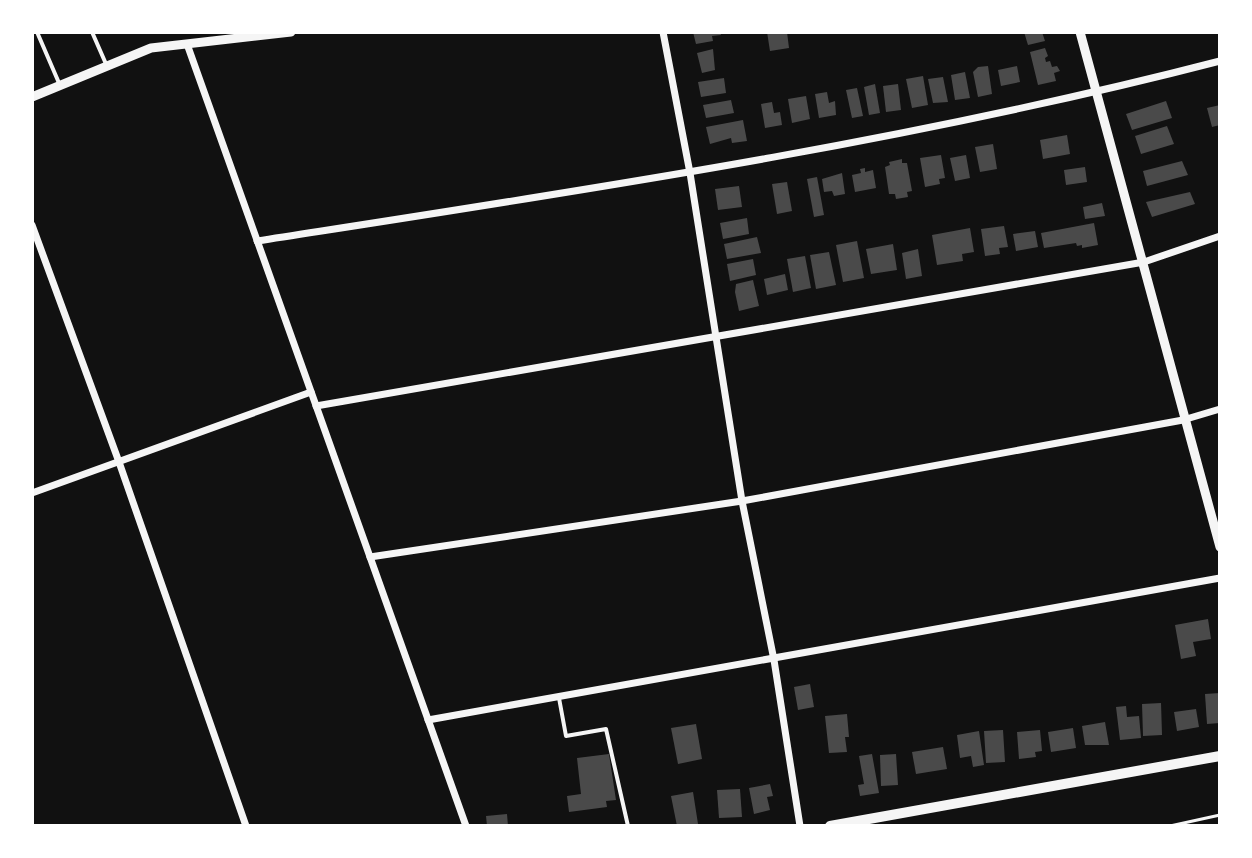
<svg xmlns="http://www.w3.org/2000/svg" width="1252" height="858" viewBox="0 0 1252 858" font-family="Lato,sans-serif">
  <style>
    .building { fill: #4a4a4a }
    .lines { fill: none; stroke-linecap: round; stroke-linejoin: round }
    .path { stroke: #f5f5f5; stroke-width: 3 }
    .service { stroke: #f5f5f5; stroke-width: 4 }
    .minor { stroke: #f5f5f5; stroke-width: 7 }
    .tertiary { stroke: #f5f5f5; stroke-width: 9 }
    .secondary { stroke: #f5f5f5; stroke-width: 10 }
  </style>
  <rect width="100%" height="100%" fill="#111"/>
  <g class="building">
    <polygon points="693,32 720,32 721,35 712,36 713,41 696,44"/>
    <polygon points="767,32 787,32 789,48 770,51"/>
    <polygon points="1024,32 1042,32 1045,41 1028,45"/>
    <polygon points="1045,48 1048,56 1045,58 1046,62 1050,61 1052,67 1057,66 1060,71 1054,73 1056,81 1038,85 1030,52"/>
    <polygon points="713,49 715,70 702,73 697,53"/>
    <polygon points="988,66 992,94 978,97 973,72 978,67"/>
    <polygon points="1017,66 1020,82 1001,86 998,70"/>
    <polygon points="965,72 970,98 955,100 951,75"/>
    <polygon points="923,76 928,105 912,108 906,79"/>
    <polygon points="943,77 948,102 933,103 928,79"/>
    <polygon points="724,78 726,93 701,97 698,82"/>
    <polygon points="875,84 880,113 869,115 864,87"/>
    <polygon points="898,84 901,110 886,112 883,86"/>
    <polygon points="857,88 863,116 852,118 846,90"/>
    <polygon points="827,92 829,103 835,101 836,115 819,118 815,94"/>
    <polygon points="806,96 810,119 792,123 788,99"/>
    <polygon points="731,100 734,113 706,118 703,105"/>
    <polygon points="1166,101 1172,118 1132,130 1126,114"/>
    <polygon points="772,102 774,113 780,112 782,125 765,128 761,104"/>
    <polygon points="1220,105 1220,125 1212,127 1207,108"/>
    <polygon points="743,120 747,141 732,143 731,138 710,144 706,127"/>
    <polygon points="1167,126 1174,144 1141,154 1135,136"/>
    <polygon points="1067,135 1070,154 1043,159 1040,140"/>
    <polygon points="993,144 997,169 980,172 975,147"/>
    <polygon points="941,155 945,178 939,179 940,184 925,187 920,158"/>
    <polygon points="966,155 970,178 955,181 950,158"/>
    <polygon points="902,159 902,163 907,163 912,191 907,192 908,197 896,199 895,194 889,194 885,167 890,165 889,162"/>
    <polygon points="1182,161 1188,175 1147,186 1143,171"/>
    <polygon points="1085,167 1087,182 1066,185 1064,170"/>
    <polygon points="865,168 865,172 873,170 876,188 855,192 852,175 861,173 860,169"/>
    <polygon points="842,173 845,194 834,196 832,191 824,192 822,179"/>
    <polygon points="817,177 824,215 814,217 807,179"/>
    <polygon points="787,182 792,211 777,214 772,184"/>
    <polygon points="739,186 742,207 718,210 715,189"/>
    <polygon points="1190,192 1195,204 1152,217 1146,202"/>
    <polygon points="1102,203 1105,216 1085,219 1083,207"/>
    <polygon points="747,218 749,234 723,239 720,223"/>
    <polygon points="1094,223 1098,245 1082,248 1082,245 1077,246 1076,243 1044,248 1041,233"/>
    <polygon points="1004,226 1008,247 999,248 1000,254 985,256 981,229"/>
    <polygon points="970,228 974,252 962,254 963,261 937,265 932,235"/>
    <polygon points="1035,231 1038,247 1016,251 1013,234"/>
    <polygon points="757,237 761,253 727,259 724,244"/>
    <polygon points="857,241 864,278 843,282 836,245"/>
    <polygon points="893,244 897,270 871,274 866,249"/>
    <polygon points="918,249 922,276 906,279 902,253"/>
    <polygon points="829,252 836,285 816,289 810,255"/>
    <polygon points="805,256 811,288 793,292 787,259"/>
    <polygon points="753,259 756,275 730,281 727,264"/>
    <polygon points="785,274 788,290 767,295 764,279"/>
    <polygon points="753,280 759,306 739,311 735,292 736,284"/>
    <polygon points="1208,619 1211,639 1193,642 1196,656 1181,659 1175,625"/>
    <polygon points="810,684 814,707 798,710 794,687"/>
    <polygon points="1220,693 1220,723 1207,724 1205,694"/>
    <polygon points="1161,703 1162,735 1143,736 1142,704"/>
    <polygon points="1126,706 1127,717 1139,716 1141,738 1120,740 1116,707"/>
    <polygon points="1196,709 1199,727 1177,731 1174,712"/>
    <polygon points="847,714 849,737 845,737 847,752 829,753 825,716"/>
    <polygon points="1105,722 1109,745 1085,745 1082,726"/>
    <polygon points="696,724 702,759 678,764 671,728"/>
    <polygon points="1073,728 1076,748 1051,752 1048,732"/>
    <polygon points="1003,730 1005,762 986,763 984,731"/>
    <polygon points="1040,730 1042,751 1035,752 1036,757 1019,759 1017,732"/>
    <polygon points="979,731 984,765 973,767 971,756 960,758 957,735"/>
    <polygon points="943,747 947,769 916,774 912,752"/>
    <polygon points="609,754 616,800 606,801 607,807 569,812 567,796 581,794 577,758"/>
    <polygon points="872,754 879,793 860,796 858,785 864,784 859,756"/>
    <polygon points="896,754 898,785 881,786 880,755"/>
    <polygon points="770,784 773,796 767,797 770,810 754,814 749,788"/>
    <polygon points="740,789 742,817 719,818 717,790"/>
    <polygon points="693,792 698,824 677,826 671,796"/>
    <polygon points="507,814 508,826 487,826 486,816"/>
  </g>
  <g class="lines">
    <polyline class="path" points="1170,826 1220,815"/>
    <g class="service">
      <polyline points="37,32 59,83"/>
      <polyline points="92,32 106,64"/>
      <polyline points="559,698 566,736 606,729 628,826"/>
    </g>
    <g class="minor">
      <polyline points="663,32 690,173 742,501 774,660 800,826"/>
      <polyline points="187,44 466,826"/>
      <polyline points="32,225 119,462 246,826"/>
      <path d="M257,241C579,191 904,143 1220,61"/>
      <polyline points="316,406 1144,262 1220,236"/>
      <polyline points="32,493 311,392"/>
      <polyline points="370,557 742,501 1183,420 1220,409"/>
      <polyline points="428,720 1220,578"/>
    </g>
    <g class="tertiary">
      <polyline points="1080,32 1220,547"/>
      <polyline points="32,97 151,48 291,32"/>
    </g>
    <polyline class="secondary" points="830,826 1220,756"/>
  </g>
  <rect width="1252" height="858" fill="none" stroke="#ffffff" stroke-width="68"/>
</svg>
